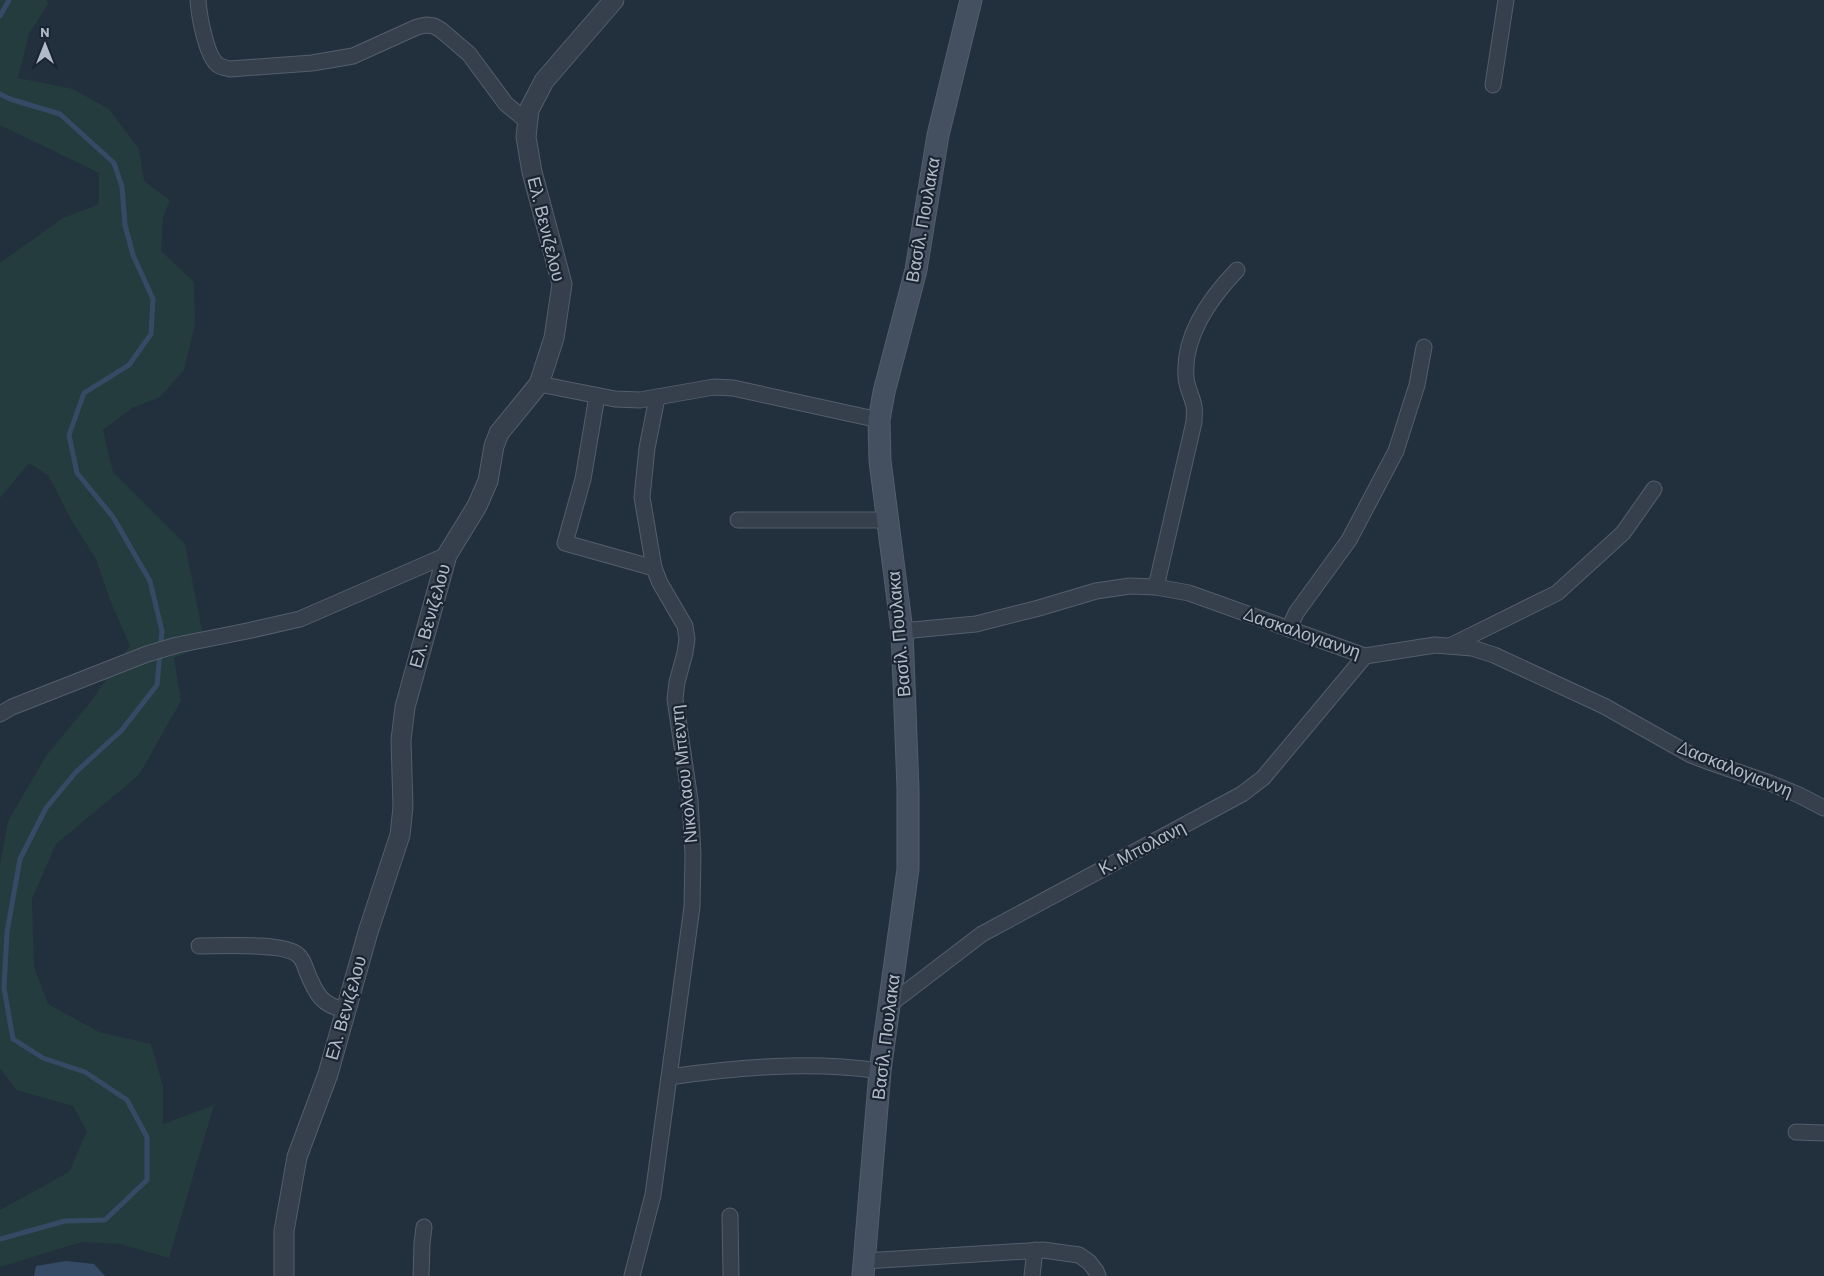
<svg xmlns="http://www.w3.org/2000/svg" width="1824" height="1276" viewBox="0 0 1824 1276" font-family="Barlow,sans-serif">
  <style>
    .green { fill: #243c3e }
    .water { fill: #354b65 }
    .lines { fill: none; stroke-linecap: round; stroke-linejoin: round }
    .stream { stroke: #354b65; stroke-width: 5 }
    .minor-casing { stroke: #545e6b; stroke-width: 17 }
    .tertiary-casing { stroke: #545e6b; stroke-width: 21 }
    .secondary-casing { stroke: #545e6b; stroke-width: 23 }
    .minor { stroke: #36404d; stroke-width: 15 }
    .tertiary { stroke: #36404d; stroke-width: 19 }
    .secondary { stroke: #444f60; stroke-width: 21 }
    .labels { text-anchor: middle; stroke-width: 4.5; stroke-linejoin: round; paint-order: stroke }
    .street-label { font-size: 18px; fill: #b1bbc8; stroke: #1b2531 }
  </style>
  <rect width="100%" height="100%" fill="#222f3d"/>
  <polygon class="green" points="0,0 47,0 48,4 29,34 18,78 73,89 109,109 139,149 144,181 170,200 163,218 161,251 194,282 195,324 184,370 160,397 132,408 103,430 113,472 185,544 205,645 174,658 181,701 139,775 56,844 32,899 34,967 48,1004 99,1032 151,1044 163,1086 163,1124 214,1105 169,1258 120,1244 82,1242 0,1267 0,1210 69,1172 87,1131 73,1106 16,1090 0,1068 0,865 8,821 46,756 88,705 130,646 110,600 96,559 72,521 48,475 29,463 0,498 0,263 63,218 99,204 99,173 0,125"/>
  <polygon class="water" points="66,1261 94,1264 105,1276 34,1276 36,1266"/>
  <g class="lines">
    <g class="stream">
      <polyline points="0,16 9,0"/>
      <polyline points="0,94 10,99 60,114 114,163 122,187 125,225 133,255 153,299 151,334 129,365 84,393 69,435 77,473 113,517 150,581 162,631 157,685 121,731 76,772 46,808 20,859 7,932 4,988 13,1039 43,1058 85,1072 127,1100 147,1137 147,1180 105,1220 65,1221 0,1239"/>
    </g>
    <g class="minor-casing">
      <g id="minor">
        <path d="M198,0C199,15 206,56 218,65C221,67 226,68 230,69L312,63L353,56L417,27L426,25L434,26L441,30L469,54L506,104L528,122"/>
        <polyline points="1493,85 1506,0"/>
        <polyline points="539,384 615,399 640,400 714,387 733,388 879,420"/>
        <polyline points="597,396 583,479 565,543 654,568"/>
        <polyline points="738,520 888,520"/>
        <path d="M1156,587L1194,422C1194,417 1195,411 1194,406C1192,396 1186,386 1186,376C1183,336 1211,297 1237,270"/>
        <polyline points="1289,629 1296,613 1349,540 1396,451 1417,385 1424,347"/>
        <polyline points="902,631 976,624 1039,608 1096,591 1130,586 1156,587 1189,593 1365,656 1435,645 1472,648 1494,655 1604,706 1691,755 1712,763 1770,783 1799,795 1824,808"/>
        <polyline points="1450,646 1557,593 1623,533 1654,489"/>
        <polyline points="0,714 12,707 147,654 177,645 247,631 300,619 447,555"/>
        <path d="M199,946C221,946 284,942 298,955C303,959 305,966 307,972C316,994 322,1006 346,1010"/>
        <polyline points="889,1005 982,934 1242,794 1263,778 1365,656"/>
        <path d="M669,1077C740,1067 809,1061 880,1071"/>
        <polyline points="1796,1132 1824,1133"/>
        <polyline points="730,1216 731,1276"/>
        <polyline points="864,1261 1043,1250 1079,1255 1089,1262 1096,1271 1098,1276"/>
        <polyline points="421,1276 422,1243 424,1227"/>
        <polyline points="632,1276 653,1195 692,907 693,854 690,800 675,699 677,682 685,653 687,639 685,626 660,583 654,568 642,497 647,448 657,398"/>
        <polyline points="1032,1276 1035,1250"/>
      </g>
    </g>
    <g class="tertiary-casing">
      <polyline id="tertiary" points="284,1276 284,1231 297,1157 328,1074 368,932 400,835 403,807 401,740 405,707 447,555 477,506 488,481 494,446 499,433 539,384 554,338 562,284 532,172 526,137 529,110 544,81 614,0"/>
    </g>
    <g class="secondary-casing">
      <polyline id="secondary" points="863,1276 880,1071 908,869 908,789 902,631 880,461 879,420 884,392 916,270 938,135 971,0"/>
    </g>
    <use href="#minor" class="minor"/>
    <use href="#tertiary" class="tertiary"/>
    <use href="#secondary" class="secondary"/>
  </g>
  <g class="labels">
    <g class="street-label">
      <text transform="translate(923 220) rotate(-80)" y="6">Βασίλ. Πουλακα</text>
      <text transform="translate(546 229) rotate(76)" y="6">Ελ. Βενιζελου</text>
      <text transform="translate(430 616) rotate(-74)" y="6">Ελ. Βενιζελου</text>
      <text transform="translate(1302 633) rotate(19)" y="6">Δασκαλογιαννη</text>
      <text transform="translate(899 634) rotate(-95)" y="6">Βασίλ. Πουλακα</text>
      <text transform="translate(1735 769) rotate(22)" y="6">Δασκαλογιαννη</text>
      <text transform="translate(684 774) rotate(-96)" y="6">Νικολαου Μπεντη</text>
      <text transform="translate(1142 848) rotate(-28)" y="6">Κ. Μπολανη</text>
      <text transform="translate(346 1008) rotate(-74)" y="6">Ελ. Βενιζελου</text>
      <text transform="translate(886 1037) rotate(-83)" y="6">Βασίλ. Πουλακα</text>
    </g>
  </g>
  <g transform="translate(45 45)" stroke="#1b2531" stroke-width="4" paint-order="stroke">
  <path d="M0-4L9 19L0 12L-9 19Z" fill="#b1bbc8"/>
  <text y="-8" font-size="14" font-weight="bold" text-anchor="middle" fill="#b1bbc8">N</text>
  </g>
</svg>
